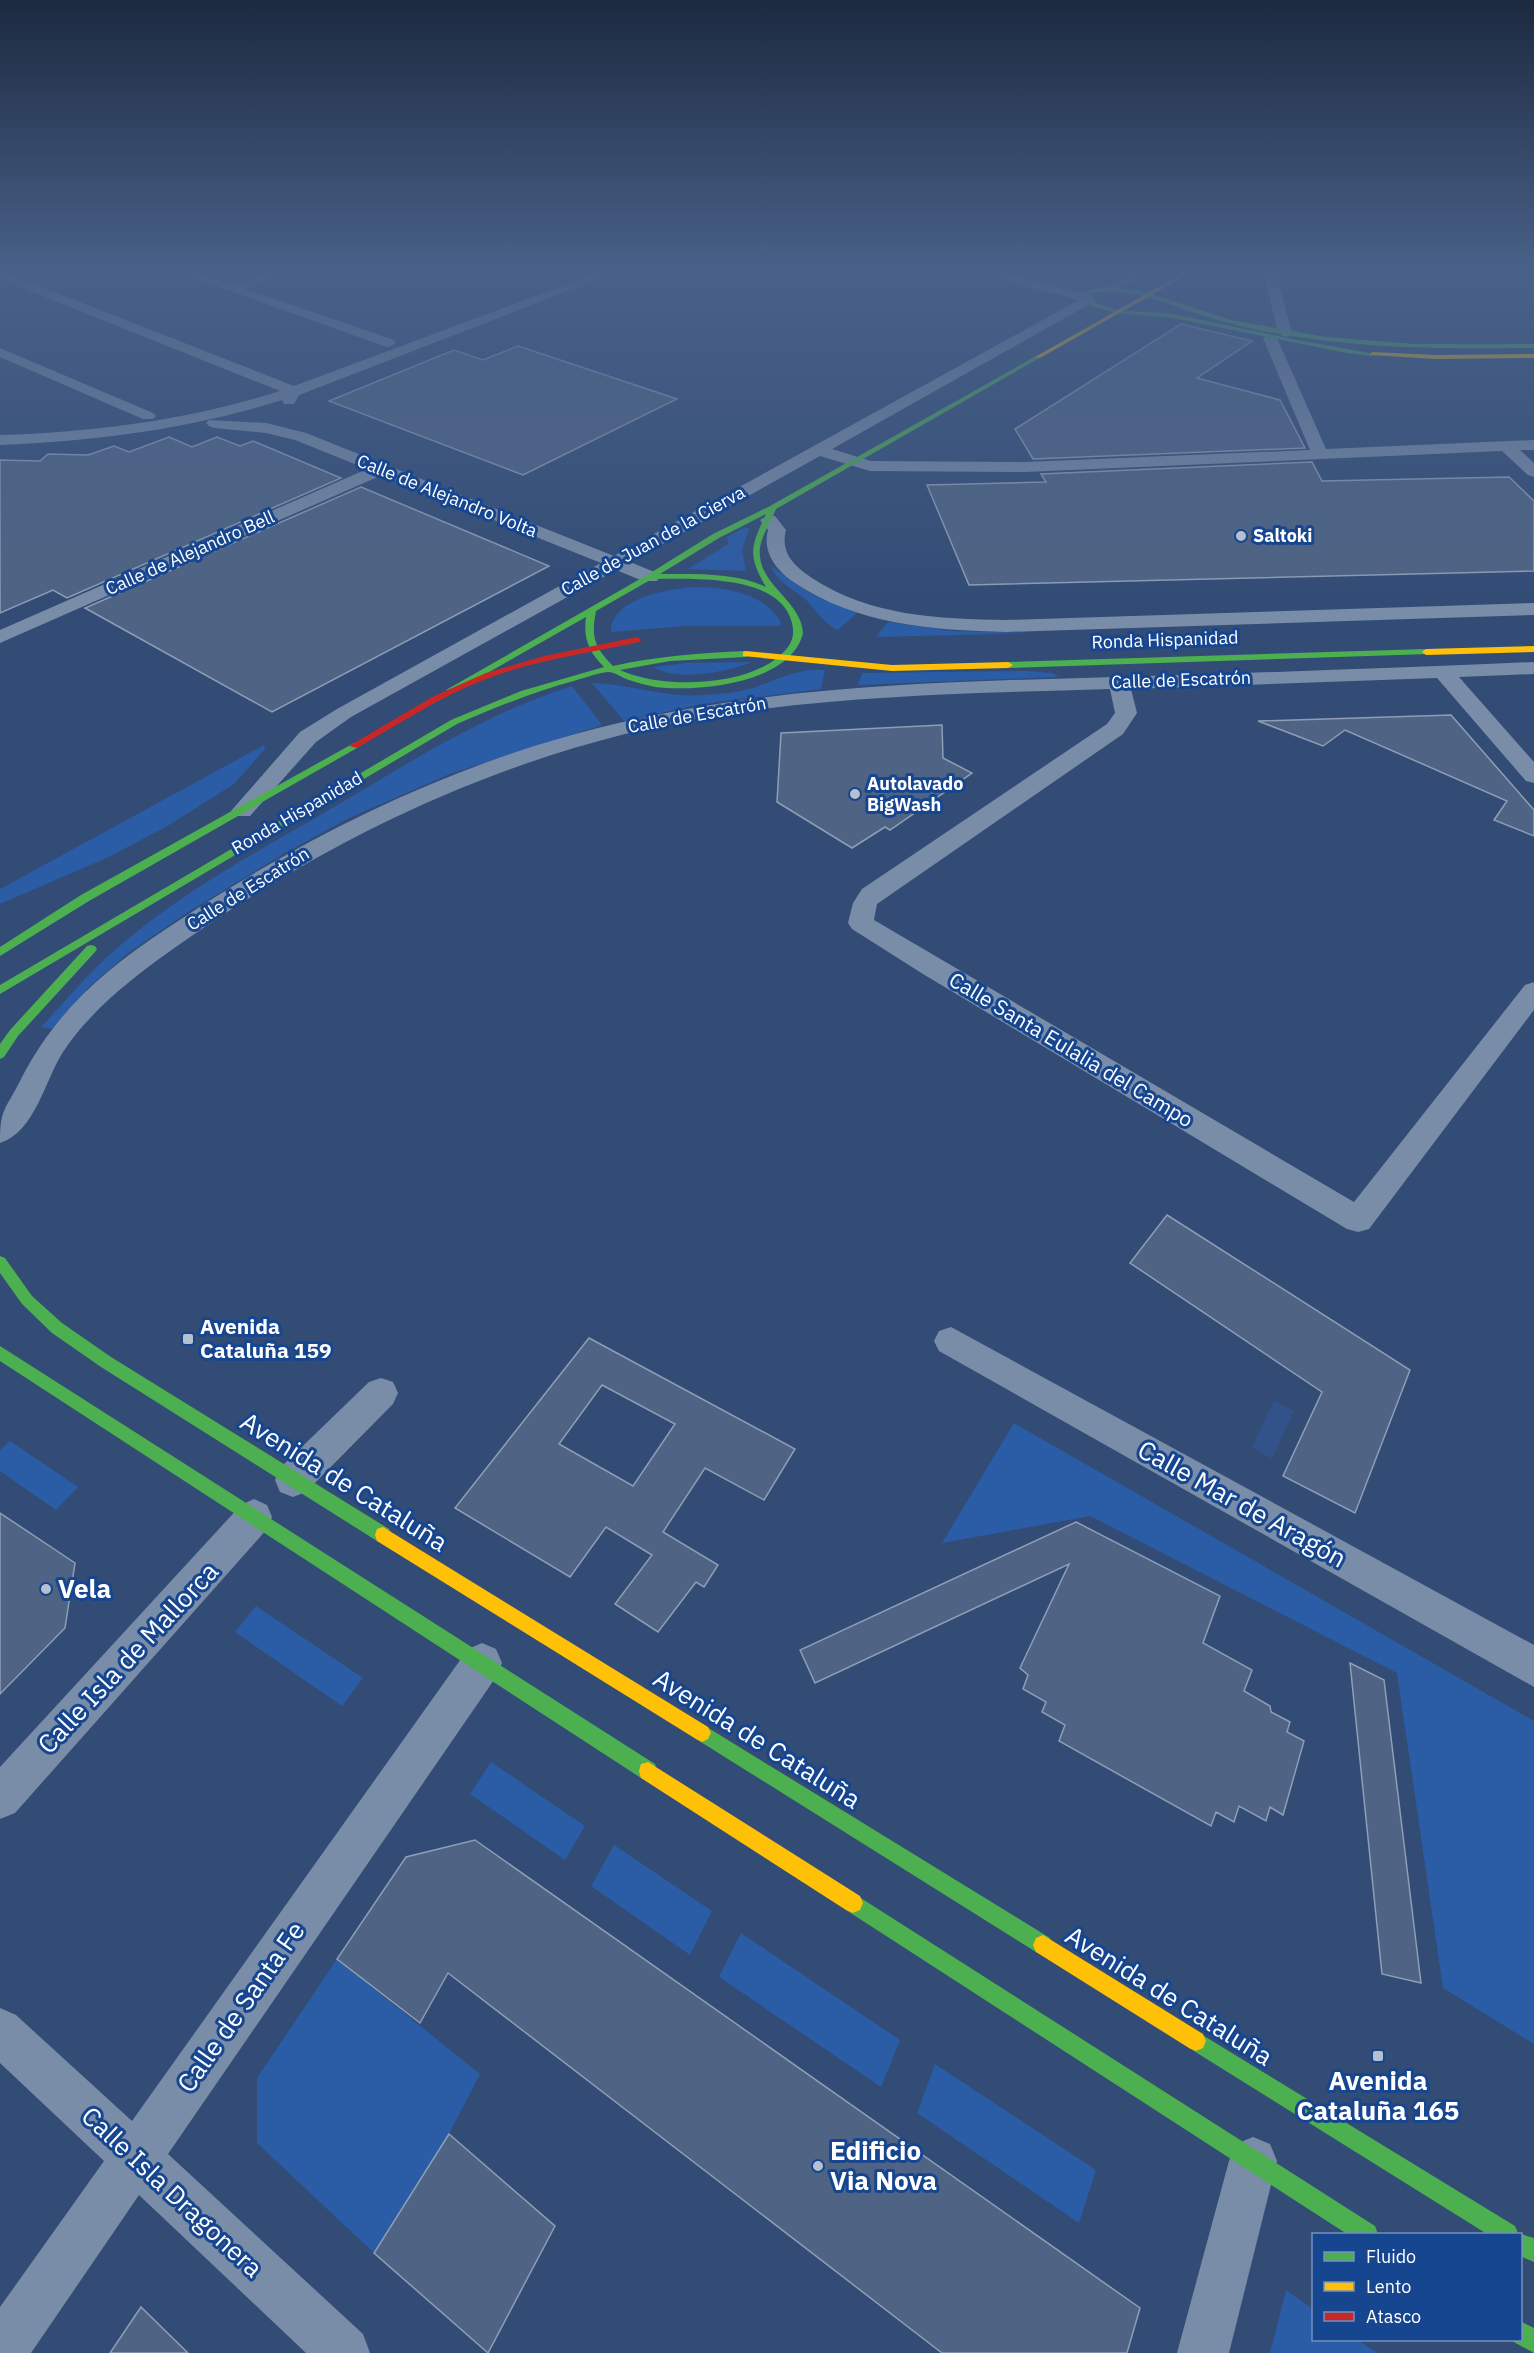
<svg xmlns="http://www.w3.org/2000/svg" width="1534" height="2353" viewBox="0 0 1534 2353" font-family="'IBM Plex Sans',sans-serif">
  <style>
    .green { fill: #2b5ca6 }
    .water { fill: #325389 }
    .building { fill: #4f6484; stroke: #8f9eb6; stroke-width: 1.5; fill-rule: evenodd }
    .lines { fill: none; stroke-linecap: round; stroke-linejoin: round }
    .street { fill: #7a8da8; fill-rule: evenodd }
    .fast { fill: #4caf50; fill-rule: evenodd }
    .slow { fill: #ffc107; fill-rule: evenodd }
    .jam { fill: #c62828; fill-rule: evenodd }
    .poi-dot { fill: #b7c0cf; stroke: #174690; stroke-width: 2 }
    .labels { text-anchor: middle; stroke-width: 6; stroke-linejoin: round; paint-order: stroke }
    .far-street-label { font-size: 18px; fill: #fff; stroke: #174690 }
    .far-poi-label { font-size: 18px; font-weight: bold; fill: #fff; stroke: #174690; text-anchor: start }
    .street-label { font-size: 21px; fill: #fff; stroke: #174690 }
    .poi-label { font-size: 21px; font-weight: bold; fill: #fff; stroke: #174690; text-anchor: start }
    .near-street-label { font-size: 26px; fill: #fff; stroke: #174690 }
    .near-poi-label { font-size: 26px; font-weight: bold; fill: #fff; stroke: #174690; text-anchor: start }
  </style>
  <rect width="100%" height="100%" fill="#324c75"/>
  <g class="green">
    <polygon points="745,527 749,529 742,549 746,571 688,569 728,544 727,537"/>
    <path d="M771,566L808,592L857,613L838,630C822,623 818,611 806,600C794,589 776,582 771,566Z"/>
    <path d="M690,587C723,587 762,591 781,622L780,626H685L611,632C611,599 665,590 690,587Z"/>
    <polygon points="888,622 952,631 1035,633 876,637"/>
    <path d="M751,662C729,672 675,682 654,667L686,663Z"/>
    <path d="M811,670H825L821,689L702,704L624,721L592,683C630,684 665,698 703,695C718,694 734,693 749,689C770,683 789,672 811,670Z"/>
    <polygon points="1026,671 1052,673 1058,677 858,685 862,673"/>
    <path d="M572,686L602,725L450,774L347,819L285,853L188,912L127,954L89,987L52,1029L41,1027C63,1004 83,979 107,957C177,893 264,848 346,800C423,754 486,714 572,686Z"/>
    <polygon points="264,745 265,749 234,784 169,825 111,856 0,904 0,889"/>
    <polygon points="1014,1423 1534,1721 1534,2044 1443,1988 1397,1673 1090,1516 942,1543"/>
    <polygon points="10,1441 78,1487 56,1510 0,1471 0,1450"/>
    <polygon points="256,1606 363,1678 342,1706 235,1632"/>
    <polygon points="491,1762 585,1826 565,1860 470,1794"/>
    <polygon points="614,1845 712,1911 690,1955 591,1886"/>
    <polygon points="741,1933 900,2040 881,2087 719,1977"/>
    <polygon points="337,1959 480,2074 449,2134 374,2253 257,2143 257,2078"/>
    <polygon points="935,2064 1096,2170 1079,2223 917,2113"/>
    <polygon points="1286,2290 1313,2309 1314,2340 1358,2340 1377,2353 1270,2353"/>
  </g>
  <polygon class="water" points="1274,1400 1294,1411 1272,1459 1252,1447"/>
  <g class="building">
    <polygon points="1181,324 1252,341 1197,378 1280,400 1305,448 1033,459 1015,429"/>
    <polygon points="518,346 677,399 523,475 329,401 454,350 483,360"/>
    <polygon points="169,437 192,447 217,437 240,446 253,441 341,478 67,598 53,590 0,613 0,460 40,461 48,454 88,455 114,446 129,452"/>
    <polygon points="1312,462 1322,481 1509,477 1534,501 1534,571 969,585 927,485 1046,482 1041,474"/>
    <polygon points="361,487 549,566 272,712 85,608"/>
    <polygon points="1451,715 1534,810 1534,836 1494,820 1507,801 1345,730 1323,746 1258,721"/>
    <polygon points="942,725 943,758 972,773 890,830 885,827 852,848 777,802 781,733"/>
    <polygon points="1167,1215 1410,1370 1355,1513 1283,1476 1322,1392 1130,1263"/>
    <path d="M589,1338L795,1449L764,1500L705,1468L663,1532L718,1565L704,1587L696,1582L658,1632L615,1604L652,1555L606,1527L570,1577L455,1508ZM602,1385L675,1424L633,1486L559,1444Z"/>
    <polygon points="0,1513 75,1563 65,1628 0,1694"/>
    <polygon points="1076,1522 1220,1596 1203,1643 1252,1670 1244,1691 1270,1706 1271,1712 1290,1722 1287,1732 1304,1741 1283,1815 1270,1807 1266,1821 1239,1806 1234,1822 1216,1812 1211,1826 1059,1741 1065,1725 1042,1712 1046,1702 1023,1689 1028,1675 1020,1668 1069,1564 815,1683 800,1650"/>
    <polygon points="1350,1663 1384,1680 1421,1983 1382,1974"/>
    <polygon points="475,1840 1140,2308 1127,2353 942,2353 448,1973 420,2023 337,1959 406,1857"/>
    <polygon points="449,2134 555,2226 488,2353 374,2253"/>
    <polygon points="141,2307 188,2353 110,2353"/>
  </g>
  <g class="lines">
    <g class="street">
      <path d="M0,273H6L294,386L597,273H615L299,395L294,404H284L282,400C190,429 96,441 0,445V435C95,432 188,420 280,391L0,279Z"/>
      <polygon points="180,273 198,273 233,285 270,273 289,273 246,289 394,340 396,343 389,347 384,346"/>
      <polygon points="986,273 1006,273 1090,295 1095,301 832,449 871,461 1025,462 1310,450 1263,338 1270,334 1277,338 1326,449 1534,440 1534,450 1520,450 1534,463 1534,477 1528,475 1502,451 1025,472 870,471 820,456 630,562 657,573 659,577 657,581 643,581 616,570 351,717 316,742 250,816 234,816 231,811 300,732 337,709 601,563 382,475 0,643 0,630 367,469 295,440 266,433 214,428 209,426 206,423 209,420 266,423 306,433 614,556 1079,300 988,276"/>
      <polygon points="1132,273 1148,273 1115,291 1110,292 1104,288"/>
      <polygon points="1264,273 1276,273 1292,333 1290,336 1285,337 1278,333"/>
      <polygon points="0,348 153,413 156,416 153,419 143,419 0,357"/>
      <path d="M769,515L775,516L786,530C780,553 794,566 812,578C870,616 938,619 1006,620L1534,603V615L1006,632C932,630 858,625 795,583C777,571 762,553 768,530L760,520Z"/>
      <path d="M1534,662V674L1459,677L1534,762V783L1526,781L1437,678L1131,689L1137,713L1123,734L877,904L874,920L1354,1202L1525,985L1534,982V1010L1369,1229L1358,1232L1347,1229L923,974L852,929L848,923L853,903L862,889L1107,724L1115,713L1110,689C982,693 853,695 726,714C525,744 337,832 173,949C132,978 91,1010 63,1052C45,1080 35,1132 0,1143C0,1108 5,1111 20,1081C55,1012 103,971 166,929C298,840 443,767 598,728C768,685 941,682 1115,677C1255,673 1395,668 1534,662Z"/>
      <polygon points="951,1327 1534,1645 1534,1687 939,1351 934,1341 939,1331"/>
      <polygon points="381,1378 393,1382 398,1393 393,1404 306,1492 293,1497 280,1492 275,1480 280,1468 369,1382"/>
      <polygon points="254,1499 267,1505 272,1517 267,1529 15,1813 0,1819 0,1767 241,1505"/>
      <polygon points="482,1643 496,1649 502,1663 496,1677 168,2154 363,2334 370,2353 306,2353 139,2195 31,2353 0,2353 0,2307 104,2161 0,2063 0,2008 16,2015 132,2121 468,1649"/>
      <polygon points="1253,2137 1270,2144 1277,2161 1229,2353 1177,2353 1229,2161 1236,2144"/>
    </g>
    <g class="fast">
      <path d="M1105,287L1139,290L1231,320L1326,337L1415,344H1534V348C1449,349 1364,349 1280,334C1254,330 1229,324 1205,316C1166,304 1132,287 1090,293L1088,298L1097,303L1116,310L1173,314L1297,340L1375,354L1372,356L1347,353L1173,318L1116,313L1092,306L1082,298L1086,291Z"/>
      <path d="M1036,356L1041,357L776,509C771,521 762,535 760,548C756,585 801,599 803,633C791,684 697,692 655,687C647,685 637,683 629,680C622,678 615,672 608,672C598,673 587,677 577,680C536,691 496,707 457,724L0,994V985L451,720L521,691L604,667C589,652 583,639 586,617L454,692L446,690L647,575L713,534L770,506ZM766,514C751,546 747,555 766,587C735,572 694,574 660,574L719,538ZM652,579C690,579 773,574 790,617C794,628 795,637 788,647C757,688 662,690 620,670L670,661L746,657L750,654L746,651C701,653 657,656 613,666C594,647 591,637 596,611Z"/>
      <polygon points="1426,649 1430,652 1429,654 1008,668 1003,665 1008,662"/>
      <polygon points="354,743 359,746 357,748 89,901 0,956 0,947 81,895"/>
      <polygon points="91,945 95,946 97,949 95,952 18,1036 4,1057 0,1059 0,1044 10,1030 87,946"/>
      <polygon points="0,1256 5,1258 32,1296 62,1323 111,1357 389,1529 391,1535 389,1541 383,1543 377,1541 101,1367 52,1333 22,1304 0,1273"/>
      <polygon points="0,1346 655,1764 657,1771 655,1778 648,1780 641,1778 0,1361"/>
      <polygon points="702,1724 1050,1938 1053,1945 1050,1952 1043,1955 1036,1952 696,1739 693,1733 696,1727"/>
      <polygon points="853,1893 1375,2226 1378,2234 1347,2234 846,1910 843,1903 846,1896"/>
      <polygon points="1196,2031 1515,2226 1518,2233 1534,2238 1534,2262 1520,2256 1520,2234 1487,2234 1189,2048 1186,2041 1189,2034"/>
      <polygon points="1520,2321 1534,2328 1534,2353 1512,2341 1511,2340 1520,2340"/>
    </g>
    <g class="slow">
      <polygon points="1183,273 1190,273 1040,358 1035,357"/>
      <polygon points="1372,352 1436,355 1534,354 1534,358 1436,359 1370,355"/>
      <polygon points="1534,646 1534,652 1426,655 1422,652 1426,649"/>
      <polygon points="746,651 892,665 1008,662 1013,665 1008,668 892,671 743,656 743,652"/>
      <polygon points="383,1527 708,1727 711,1733 708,1739 702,1742 696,1739 377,1541 375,1535 377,1529"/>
      <polygon points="648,1762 860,1896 863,1903 860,1910 853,1913 846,1910 641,1778 639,1771 641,1764"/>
      <polygon points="1043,1935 1203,2034 1206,2041 1203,2048 1196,2051 1189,2048 1036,1952 1033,1945 1036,1938"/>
    </g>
    <path class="jam" d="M637,637L641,640L640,642C590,653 540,659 492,677C444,694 401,723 357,748L349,746L434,696L486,673L544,656Z"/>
  </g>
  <linearGradient id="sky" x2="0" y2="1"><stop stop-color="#1c2a40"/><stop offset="0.45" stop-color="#496189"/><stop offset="1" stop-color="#496189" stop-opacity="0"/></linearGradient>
  <rect width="1534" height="602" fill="url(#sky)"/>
  <g class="poi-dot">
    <circle cx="1241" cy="536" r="6"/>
    <circle cx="855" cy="794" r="6"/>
    <rect x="182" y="1333" width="12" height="12" rx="3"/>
    <circle cx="46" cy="1589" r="6"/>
    <rect x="1372" y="2050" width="12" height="12" rx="3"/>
    <circle cx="818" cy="2166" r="6"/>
  </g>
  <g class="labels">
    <g class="far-street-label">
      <text transform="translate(447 496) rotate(22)" y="6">Calle de Alejandro Volta</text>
      <text transform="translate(653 541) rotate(-29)" y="6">Calle de Juan de la Cierva</text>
      <text transform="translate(190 553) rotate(-24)" y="6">Calle de Alejandro Bell</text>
      <text transform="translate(1165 640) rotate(-2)" y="6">Ronda Hispanidad</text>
      <text transform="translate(1181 680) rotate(-2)" y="6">Calle de Escatrón</text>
      <text transform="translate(697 715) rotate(-10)" y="6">Calle de Escatrón</text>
      <text transform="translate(297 813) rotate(-30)" y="6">Ronda Hispanidad</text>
      <text transform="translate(248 889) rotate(-32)" y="6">Calle de Escatrón</text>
    </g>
    <g class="far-poi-label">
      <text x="1253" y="542">Saltoki</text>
      <text x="867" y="790">Autolavado<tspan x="867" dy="21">BigWash</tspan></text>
    </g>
    <g class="street-label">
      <text transform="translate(1071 1050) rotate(31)" y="7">Calle Santa Eulalia del Campo</text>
    </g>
    <g class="poi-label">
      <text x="200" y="1334">Avenida<tspan x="200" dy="24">Cataluña 159</tspan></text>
    </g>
    <g class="near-street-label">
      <text transform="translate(344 1482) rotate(32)" y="9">Avenida de Cataluña</text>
      <text transform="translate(1242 1504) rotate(29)" y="9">Calle Mar de Aragón</text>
      <text transform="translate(128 1658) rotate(-47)" y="9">Calle Isla de Mallorca</text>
      <text transform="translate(757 1739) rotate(32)" y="9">Avenida de Cataluña</text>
      <text transform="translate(1169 1996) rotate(32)" y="9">Avenida de Cataluña</text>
      <text transform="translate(241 2007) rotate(-55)" y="9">Calle de Santa Fe</text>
      <text transform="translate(172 2192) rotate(43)" y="9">Calle Isla Dragonera</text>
    </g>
    <g class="near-poi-label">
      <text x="58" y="1598">Vela</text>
      <text x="1378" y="2090" text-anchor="middle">Avenida<tspan x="1378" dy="30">Cataluña 165</tspan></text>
      <text x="830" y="2160">Edificio<tspan x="830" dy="30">Via Nova</tspan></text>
    </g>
  </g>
  <rect x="1312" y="2233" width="210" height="108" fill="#174690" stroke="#7490bc" stroke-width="1.5"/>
  <rect x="1324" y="2252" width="30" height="9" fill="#4caf50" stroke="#7490bc" stroke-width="1.5"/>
  <text x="1366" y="2263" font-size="18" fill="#ffffff">Fluido</text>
  <rect x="1324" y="2282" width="30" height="9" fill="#ffc107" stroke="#7490bc" stroke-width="1.5"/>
  <text x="1366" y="2293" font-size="18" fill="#ffffff">Lento</text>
  <rect x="1324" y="2312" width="30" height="9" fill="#c62828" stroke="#7490bc" stroke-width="1.5"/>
  <text x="1366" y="2323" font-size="18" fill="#ffffff">Atasco</text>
</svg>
